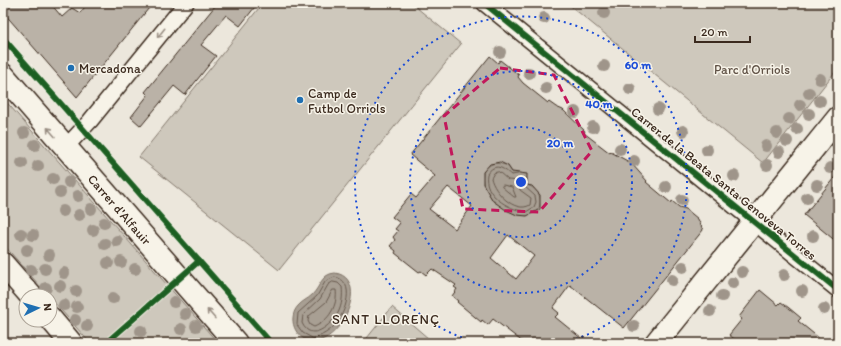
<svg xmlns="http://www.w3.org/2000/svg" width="841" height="346" viewBox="0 0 841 346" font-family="Itim,sans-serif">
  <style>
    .green { fill: #cec8bc; stroke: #84796d }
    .water { fill: #a89f93; stroke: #7c7064 }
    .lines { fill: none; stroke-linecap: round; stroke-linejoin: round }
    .shore { stroke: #67594d; stroke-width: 1 }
    .building { fill: #bab2a7; stroke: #3b2a1e; fill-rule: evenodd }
    .street-casing { stroke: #3b2a1e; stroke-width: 18 }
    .secondary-casing { stroke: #3b2a1e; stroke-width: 25 }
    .street { stroke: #f7f3e8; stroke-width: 15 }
    .secondary { stroke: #f7f3e8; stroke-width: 22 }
    .cycleway-casing { stroke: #f7f3e8; stroke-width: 8 }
    .cycleway { stroke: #1b5e20; stroke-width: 6 }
    .tree { fill: #9f958a }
    .oneway { stroke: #998e83 }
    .marked { fill: none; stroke: #c2185b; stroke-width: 3; stroke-dasharray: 8 5; stroke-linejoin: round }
    .ring { fill: none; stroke: #1d4ed8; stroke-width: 2; stroke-dasharray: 2 4 }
    .poi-dot { fill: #1f6fb2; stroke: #f7f3e8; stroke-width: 1.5 }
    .labels { text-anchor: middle; stroke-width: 3; stroke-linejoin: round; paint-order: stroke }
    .poi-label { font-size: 13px; fill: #3b2a1e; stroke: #f7f3e8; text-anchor: start }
    .park-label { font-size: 13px; fill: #605246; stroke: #f7f3e8 }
    .street-label { font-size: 13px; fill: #3b2a1e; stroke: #f7f3e8 }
    .neighbourhood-label { font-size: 14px; letter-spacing: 1px; fill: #3b2a1e; stroke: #f7f3e8 }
    .centre { fill: #1d4ed8; stroke: #f7f3e8; stroke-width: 2 }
    .ring-label { font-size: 12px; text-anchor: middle; font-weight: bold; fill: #1d4ed8; stroke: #f7f3e8; stroke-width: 3; stroke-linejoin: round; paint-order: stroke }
  </style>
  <rect width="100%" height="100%" fill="#ece7dc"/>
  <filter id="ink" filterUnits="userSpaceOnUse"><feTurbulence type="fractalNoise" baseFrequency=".025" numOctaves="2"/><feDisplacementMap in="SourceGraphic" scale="8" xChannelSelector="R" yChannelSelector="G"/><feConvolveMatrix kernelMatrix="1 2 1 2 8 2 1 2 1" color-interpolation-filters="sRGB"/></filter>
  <g filter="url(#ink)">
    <g class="green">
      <polygon points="263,3 411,3 461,44 279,270 139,157"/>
      <polygon points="567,3 838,3 838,68 763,163"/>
      <polygon points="3,98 218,343 90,343 3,244"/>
      <polygon points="392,307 429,339 426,343 363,343"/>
    </g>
    <g class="water">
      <path d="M495,163L507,165L512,172L530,164L527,185C538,188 546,202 536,211C513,234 458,174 495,163Z"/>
      <path d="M335,273C371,278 341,346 311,341C295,339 287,318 298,306C302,301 308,299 312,295C321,286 321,274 335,273Z"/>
    </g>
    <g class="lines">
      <g class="shore">
        <path d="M499,172L508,180L518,181L520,190L531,198L530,205C515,214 494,192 491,178L494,173Z"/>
        <path d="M518,174L511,175C503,168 495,162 487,174C483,195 508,209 526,212L534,207L536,202L535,196L523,185L526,178"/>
        <polygon points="503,185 512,187 516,197 514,197 502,187"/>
        <path d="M335,277C357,281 345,314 335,325C329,332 322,335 314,339L303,333L297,325L298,313L317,296L325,282Z"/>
        <path d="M333,282L338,283L342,287C343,296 342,305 338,313C331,325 311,343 302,323L303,315L320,299L328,285Z"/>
        <path d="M333,290H336C338,305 329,321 314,327L310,325L308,321L309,316L326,302Z"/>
      </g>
    </g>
    <g class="building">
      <polygon points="3,3 50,3 62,17 72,8 80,13 88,3 153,3 77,97 3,12"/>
      <polygon points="211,3 258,3 240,26 226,15 201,45 216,56 185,95 174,86 141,126 131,117 148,95 145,92 215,6"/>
      <path d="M490,56L498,63L500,60L519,75L518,77L523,83L548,103L549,102L556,107L563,110L585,131L584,133L610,153L611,152L631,163L647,181L646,182L671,203L672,201L679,207L686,209L698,219L703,230L624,328L570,285L553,308L559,313L555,317L587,343H524L493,319L488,325L482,320L481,322L457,302L458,301L452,296L457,289L454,287L456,285L432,269L426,275L421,271L419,272L395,253L396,251L390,246L395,240L393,237L398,231L395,229L400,223L392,217L411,194L416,198L435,176L410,155ZM500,162L508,166L512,172L527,174V185L532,186L540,195V209L527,216L517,215L506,210L493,201L483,184V172L490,164ZM448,187L472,206L455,229L429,209ZM508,235L534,256L516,279L491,258Z"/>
      <polygon points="838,173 838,243 804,215"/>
      <polygon points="760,290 778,305 781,302 789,308 801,318 798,321 825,343 739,343 737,341 729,335 742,319 739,317"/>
    </g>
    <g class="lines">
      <g class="street-casing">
        <g id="street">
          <polyline points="484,3 838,290"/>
          <polyline points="65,148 90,121 186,3"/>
        </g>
      </g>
      <g class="secondary-casing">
        <g id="secondary">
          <path id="s1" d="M3,75L236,343"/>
          <polyline points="3,264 31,296"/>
          <polyline points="50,318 71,343"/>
          <polyline points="656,343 838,118"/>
        </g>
      </g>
      <use href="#street" class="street"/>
      <use href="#secondary" class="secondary"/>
      <g class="cycleway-casing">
        <g id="cycleway">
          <polyline points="484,3 838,290"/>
          <polyline points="3,38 271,343"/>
          <polyline points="106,343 199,261"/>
        </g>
      </g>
      <use href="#cycleway" class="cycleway"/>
    </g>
    <g class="tree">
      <circle cx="604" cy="13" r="6"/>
      <circle cx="544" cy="18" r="6"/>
      <circle cx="500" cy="52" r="6"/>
      <circle cx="604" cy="66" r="6"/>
      <circle cx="529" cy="73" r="6"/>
      <circle cx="820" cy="79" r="6"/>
      <circle cx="546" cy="88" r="6"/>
      <circle cx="630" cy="89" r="6"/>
      <circle cx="809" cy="93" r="6"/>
      <circle cx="820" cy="101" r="6"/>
      <circle cx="800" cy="105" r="6"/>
      <circle cx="658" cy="109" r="6"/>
      <circle cx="575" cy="112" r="6"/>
      <circle cx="809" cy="114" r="6"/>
      <circle cx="789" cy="119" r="6"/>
      <circle cx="593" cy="127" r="6"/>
      <circle cx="797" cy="129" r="6"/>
      <circle cx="683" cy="131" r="6"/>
      <circle cx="24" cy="133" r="6"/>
      <circle cx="777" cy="133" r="6"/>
      <circle cx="787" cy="141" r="6"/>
      <circle cx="35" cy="145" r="6"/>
      <circle cx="766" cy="146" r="6"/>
      <circle cx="620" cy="149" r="6"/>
      <circle cx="707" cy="150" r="6"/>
      <circle cx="779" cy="152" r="6"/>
      <circle cx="634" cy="161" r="6"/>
      <circle cx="22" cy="163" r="6"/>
      <circle cx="767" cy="165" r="6"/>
      <circle cx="38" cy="166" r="6"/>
      <circle cx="830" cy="168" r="6"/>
      <circle cx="734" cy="176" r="6"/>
      <circle cx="53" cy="179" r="6"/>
      <circle cx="69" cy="182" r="6"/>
      <circle cx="817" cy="185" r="6"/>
      <circle cx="666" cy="187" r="6"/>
      <circle cx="60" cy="192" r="6"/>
      <circle cx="78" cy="196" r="6"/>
      <circle cx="807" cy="198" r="6"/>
      <circle cx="682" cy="200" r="6"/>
      <circle cx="91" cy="209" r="6"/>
      <circle cx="63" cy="211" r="6"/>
      <circle cx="79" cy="215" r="6"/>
      <circle cx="104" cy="223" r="6"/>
      <circle cx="93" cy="230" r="6"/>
      <circle cx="21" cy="234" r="6"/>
      <circle cx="33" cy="235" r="6"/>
      <circle cx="813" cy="236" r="6"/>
      <circle cx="117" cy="241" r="6"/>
      <circle cx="105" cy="244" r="6"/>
      <circle cx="27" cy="250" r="6"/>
      <circle cx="49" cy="255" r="6"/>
      <circle cx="121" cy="262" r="6"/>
      <circle cx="108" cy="263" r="6"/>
      <circle cx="683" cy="267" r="6"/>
      <circle cx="45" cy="269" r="6"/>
      <circle cx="135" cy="269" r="6"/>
      <circle cx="31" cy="270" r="6"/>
      <circle cx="742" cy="272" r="6"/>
      <circle cx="64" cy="273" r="6"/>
      <circle cx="784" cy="275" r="6"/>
      <circle cx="672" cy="280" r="6"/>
      <circle cx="733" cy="283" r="6"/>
      <circle cx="60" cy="286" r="6"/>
      <circle cx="46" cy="288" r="6"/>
      <circle cx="76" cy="291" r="6"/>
      <circle cx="802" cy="291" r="6"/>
      <circle cx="722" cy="296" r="6"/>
      <circle cx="113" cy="298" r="6"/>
      <circle cx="174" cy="302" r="6"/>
      <circle cx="64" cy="305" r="6"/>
      <circle cx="77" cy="307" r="6"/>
      <circle cx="824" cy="309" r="6"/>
      <circle cx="710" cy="311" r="6"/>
      <circle cx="185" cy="314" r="6"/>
      <circle cx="75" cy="320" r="6"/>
      <circle cx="87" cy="326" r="6"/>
      <circle cx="196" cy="326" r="6"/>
      <circle cx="634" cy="326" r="6"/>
      <circle cx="181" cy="329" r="6"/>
      <circle cx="141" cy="331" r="6"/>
    </g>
    <defs><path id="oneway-shaft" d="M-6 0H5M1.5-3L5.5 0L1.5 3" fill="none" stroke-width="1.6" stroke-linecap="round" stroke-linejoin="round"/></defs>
    <g class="oneway">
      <use href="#oneway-shaft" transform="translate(161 33) rotate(129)"/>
      <use href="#oneway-shaft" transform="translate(51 132) rotate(-131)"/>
      <use href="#oneway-shaft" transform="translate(211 314) rotate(-131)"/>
    </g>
  </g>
  <path class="marked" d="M500,68L554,75L592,151L539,212L463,209L444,116Z"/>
  <g class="ring">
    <circle cx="521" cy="182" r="55"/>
    <circle cx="521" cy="182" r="111"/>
    <path d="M479 343A166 166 0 1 1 563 343"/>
  </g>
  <g class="poi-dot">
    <circle cx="71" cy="68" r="4"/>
    <circle cx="300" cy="100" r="4"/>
  </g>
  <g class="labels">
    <g class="poi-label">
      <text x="79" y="73">Mercadona</text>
      <text x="308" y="98">Camp de<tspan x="308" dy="15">Futbol Orriols</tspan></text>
    </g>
    <g class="park-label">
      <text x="752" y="74">Parc d'Orriols</text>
    </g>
    <g class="street-label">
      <text transform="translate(724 183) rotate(39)" y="5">Carrer de la Beata Santa Genoveva Torres</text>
      <text dy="5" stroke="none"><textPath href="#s1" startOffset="178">Carrer d'Alfauir</textPath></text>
    </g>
    <g class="neighbourhood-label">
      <text x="386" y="324">SANT LLORENÇ</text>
    </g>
  </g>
  <circle cx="521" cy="182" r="6" class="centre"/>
  <g class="ring-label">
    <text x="638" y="69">60 m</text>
    <text x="599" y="108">40 m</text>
    <text x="560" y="147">20 m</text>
  </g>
  <rect width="841" height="346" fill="none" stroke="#f7f3e8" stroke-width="16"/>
  <rect x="8" y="8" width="825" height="330" fill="none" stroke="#3b2a1e" stroke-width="1.5" filter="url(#ink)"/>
  <g transform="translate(38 308) rotate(85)"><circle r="19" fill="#f7f3e8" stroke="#aca397"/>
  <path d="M0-3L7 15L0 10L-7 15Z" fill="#1f6fb2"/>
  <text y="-6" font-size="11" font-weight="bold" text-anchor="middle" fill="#3b2a1e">N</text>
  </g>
  <path d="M695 36v6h55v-6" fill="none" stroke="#3b2a1e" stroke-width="2"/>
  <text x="701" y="36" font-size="12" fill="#3b2a1e" stroke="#f7f3e8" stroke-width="3" paint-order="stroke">20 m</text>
</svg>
